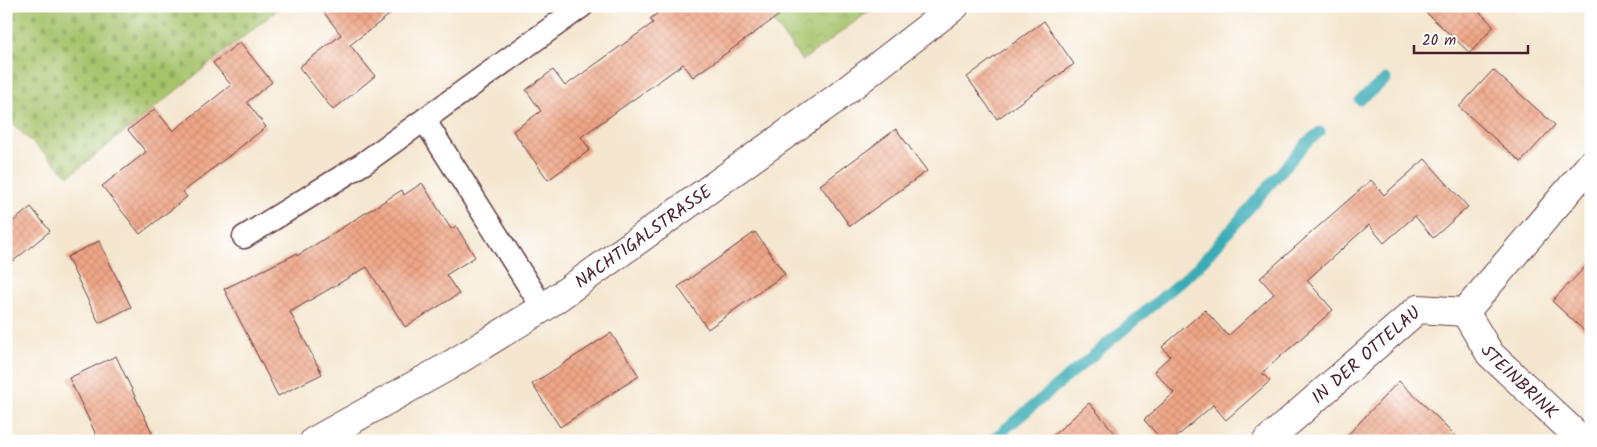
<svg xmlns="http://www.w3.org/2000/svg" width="1597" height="447" viewBox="0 0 1597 447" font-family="Kalam,sans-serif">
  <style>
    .cemetery { fill: url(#cemetery-stones); stroke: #78714a }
    .park { fill: url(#park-crowns); stroke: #78714a }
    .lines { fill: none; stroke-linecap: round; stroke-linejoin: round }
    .stream { stroke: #3bacb5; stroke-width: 11 }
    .building { fill: url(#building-cross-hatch) }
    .lane-casing { stroke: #643d44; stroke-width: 25 }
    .street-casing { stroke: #643d44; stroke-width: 30 }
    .lane { stroke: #fff; stroke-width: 22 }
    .street { stroke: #fff; stroke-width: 28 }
    .labels { text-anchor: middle; stroke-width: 4; stroke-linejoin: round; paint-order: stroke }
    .street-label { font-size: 18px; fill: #4a1f2b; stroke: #fff }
  </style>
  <defs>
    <pattern id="cemetery-stones" width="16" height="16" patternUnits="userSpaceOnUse" patternTransform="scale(1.25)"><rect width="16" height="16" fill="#a6c36a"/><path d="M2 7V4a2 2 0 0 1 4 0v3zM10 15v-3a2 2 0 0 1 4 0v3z" fill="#90a75c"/></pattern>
    <pattern id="park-crowns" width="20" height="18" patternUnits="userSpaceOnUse" patternTransform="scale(1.25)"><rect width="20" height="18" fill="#a6c36a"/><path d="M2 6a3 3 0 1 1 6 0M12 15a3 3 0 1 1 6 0" fill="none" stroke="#90a75c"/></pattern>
    <pattern id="building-cross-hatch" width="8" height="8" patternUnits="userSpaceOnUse" patternTransform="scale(1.25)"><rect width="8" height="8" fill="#efa686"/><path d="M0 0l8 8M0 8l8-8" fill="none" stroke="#ce8e74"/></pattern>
  </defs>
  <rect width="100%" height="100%" fill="#fff"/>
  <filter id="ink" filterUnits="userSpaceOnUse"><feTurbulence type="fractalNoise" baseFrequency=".02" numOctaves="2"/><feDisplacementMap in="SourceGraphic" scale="10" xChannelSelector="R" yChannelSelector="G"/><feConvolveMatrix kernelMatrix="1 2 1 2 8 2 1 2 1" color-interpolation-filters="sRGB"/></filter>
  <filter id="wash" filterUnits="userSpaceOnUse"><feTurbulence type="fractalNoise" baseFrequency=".0096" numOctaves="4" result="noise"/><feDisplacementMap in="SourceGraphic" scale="20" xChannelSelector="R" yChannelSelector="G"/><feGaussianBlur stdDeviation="1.12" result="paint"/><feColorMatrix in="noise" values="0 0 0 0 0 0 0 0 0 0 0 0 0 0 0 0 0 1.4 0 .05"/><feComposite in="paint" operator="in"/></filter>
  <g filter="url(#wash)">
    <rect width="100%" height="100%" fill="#f4e6cf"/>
    <polygon class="cemetery" points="6,6 282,6 69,176 6,118"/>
    <polygon class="park" points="762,6 876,6 802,61"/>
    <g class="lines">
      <g class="stream">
        <polyline points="1360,100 1386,79"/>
        <polyline points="991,441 1197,268 1307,142 1320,132"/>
      </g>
    </g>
    <g id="blocks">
      <g class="building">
        <polygon points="319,6 401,6 350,45 375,76 333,110 299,67 341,35"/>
        <polygon points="667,6 792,6 693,77 683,64 581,137 590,150 548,180 513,131 541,111 526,90 553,70 565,86 653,23 650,19"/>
        <polygon points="1419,6 1473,6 1494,26 1470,53"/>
        <polygon points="1044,21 1074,64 997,119 967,77"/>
        <polygon points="240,42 272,82 247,102 266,127 183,192 187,197 140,234 102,186 146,152 128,130 155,109 173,131 231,85 213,63"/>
        <polygon points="1493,70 1555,125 1521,162 1459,107"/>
        <polygon points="896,129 927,171 850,226 820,185"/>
        <polygon points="1425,159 1468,207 1433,238 1415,216 1384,243 1369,225 1307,280 1333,310 1262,373 1270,381 1226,420 1213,405 1172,441 1163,441 1144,420 1174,393 1154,371 1170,356 1162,347 1205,310 1228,336 1274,294 1260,278 1371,180 1384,195"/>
        <polygon points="422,183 451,229 456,226 475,257 446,275 459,294 405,327 367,267 290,312 322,374 278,396 224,289 296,254 297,256 402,190 404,195"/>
        <polygon points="31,207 50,231 6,267 6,227"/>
        <polygon points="755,232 785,274 708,329 678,287"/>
        <polygon points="99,241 131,307 99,323 67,257"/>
        <polygon points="1591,261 1591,337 1552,301"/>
        <polygon points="611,333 639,376 560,427 532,384"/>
        <polygon points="116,356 156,441 99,441 69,378"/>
        <polygon points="1399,381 1441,421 1441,422 1460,441 1342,441"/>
        <polygon points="1089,403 1122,441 1047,441"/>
      </g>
    </g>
  </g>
  <g filter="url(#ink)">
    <use href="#blocks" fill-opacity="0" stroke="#643d44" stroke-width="1"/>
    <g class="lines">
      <g class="lane-casing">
        <g id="lane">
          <polyline points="425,121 543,308"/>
          <polyline points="244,237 364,163 582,6"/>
        </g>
      </g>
      <g class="street-casing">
        <g id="street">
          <polyline points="1465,312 1591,164"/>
          <path id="s1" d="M1465,312L1490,354L1583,441"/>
          <path id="s2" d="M314,441L447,367L543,308L834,100L955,6"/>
          <path id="s3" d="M1267,441L1418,309L1465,312"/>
        </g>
      </g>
      <use href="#lane" class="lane"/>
      <use href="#street" class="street"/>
    </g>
  </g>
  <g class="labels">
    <g class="street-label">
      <text dy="6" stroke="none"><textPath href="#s2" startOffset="388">NACHTIGALSTRASSE</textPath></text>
      <text dy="6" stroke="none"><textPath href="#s3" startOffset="131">IN DER OTTELAU</textPath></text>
      <text dy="6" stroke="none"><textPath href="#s1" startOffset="89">STEINBRINK</textPath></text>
    </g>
  </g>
  <rect width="1597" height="447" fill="none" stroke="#fff" stroke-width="25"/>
  <path d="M1414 45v8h114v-8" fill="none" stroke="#4a1f2b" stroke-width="2.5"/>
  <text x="1422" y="45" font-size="15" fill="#4a1f2b" stroke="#ffffff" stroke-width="4" paint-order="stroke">20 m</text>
</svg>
